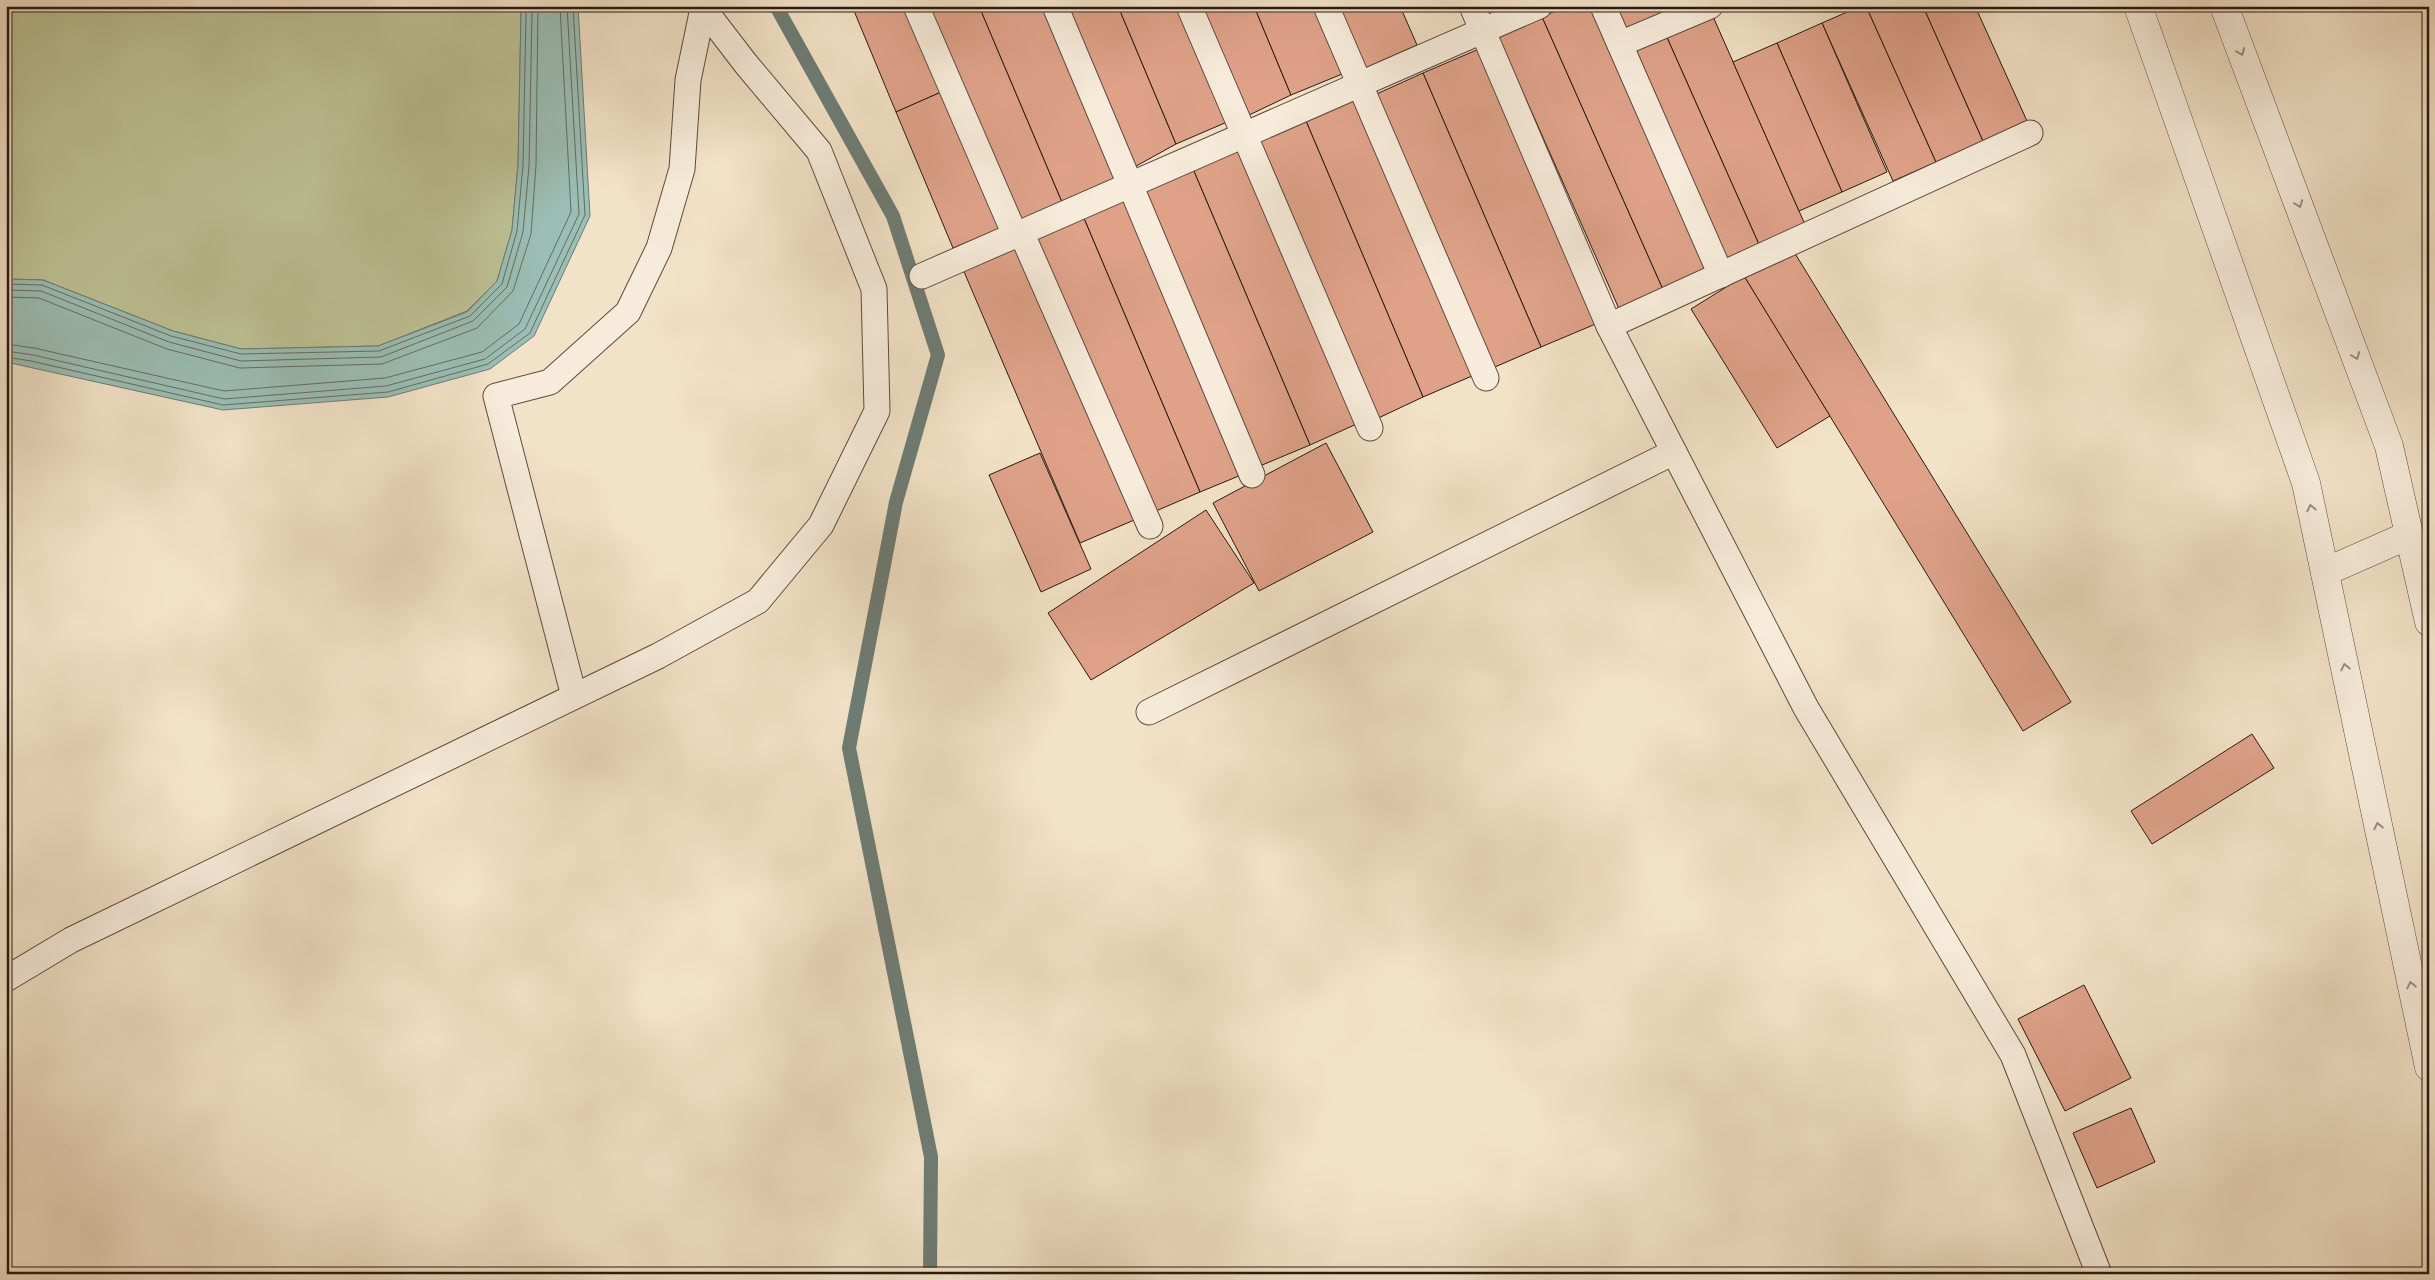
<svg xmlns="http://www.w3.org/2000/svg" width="2435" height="1280" viewBox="0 0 2435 1280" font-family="'Old Standard TT',serif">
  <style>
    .green { fill: #bdc294; stroke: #746e53 }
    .water { fill: #9bbeb5; stroke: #6e7c74 }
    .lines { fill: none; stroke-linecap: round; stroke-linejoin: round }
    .shore { stroke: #626c64; stroke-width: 1 }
    .stream { stroke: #6e7c74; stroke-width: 14 }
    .building { fill: #dfa289; stroke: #2a1912 }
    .lane-casing { stroke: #5c4b3f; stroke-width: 27 }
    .street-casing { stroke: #5c4b3f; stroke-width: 29 }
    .lane { stroke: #f7ecdb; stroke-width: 25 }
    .street { stroke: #f7ecdb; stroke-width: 28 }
    .oneway { stroke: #9b8d81 }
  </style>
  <rect width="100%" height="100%" fill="#f2e2c7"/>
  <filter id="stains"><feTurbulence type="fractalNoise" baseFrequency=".004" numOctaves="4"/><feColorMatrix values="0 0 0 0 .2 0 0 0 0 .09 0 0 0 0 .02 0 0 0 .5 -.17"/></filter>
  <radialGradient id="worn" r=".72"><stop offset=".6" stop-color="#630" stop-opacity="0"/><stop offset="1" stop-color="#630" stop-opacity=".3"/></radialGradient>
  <polygon class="green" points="6,6 519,6 521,14 518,165 512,230 497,281 467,311 378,346 241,349 173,331 43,280 6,279"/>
  <polygon class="water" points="519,6 578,6 590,216 534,336 490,369 388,397 223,410 6,362 6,279 43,280 173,331 241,349 378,346 467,312 497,281 512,230 518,165 521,14"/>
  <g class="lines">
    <g class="shore">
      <polyline points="6,284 42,285 171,336 241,354 379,351 470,316 502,284 517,231 523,165 526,14 524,6"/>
      <polyline points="6,290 41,291 169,342 241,361 381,357 473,321 507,287 523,232 529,166 532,14 530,6"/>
      <polyline points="6,297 39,298 167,349 240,368 382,364 477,328 513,291 531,234 536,165 538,6"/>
      <polyline points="6,344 34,348 224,391 385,378 482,352 519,324 571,212 560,6"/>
      <polyline points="6,351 33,355 224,399 386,386 485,359 525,329 579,214 567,6"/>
      <polyline points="6,357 31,361 223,405 388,392 488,364 530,333 585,215 573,6"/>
    </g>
    <polyline class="stream" points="776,6 893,216 938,355 896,502 849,748 931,1157 930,1274"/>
  </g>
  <g class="building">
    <polygon points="852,6 914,6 948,89 896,112"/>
    <polygon points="919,6 979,6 1062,202 1013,223"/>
    <polygon points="979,6 1049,6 1121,177 1062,202"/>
    <polygon points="1059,6 1118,6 1176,144 1129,170"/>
    <polygon points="1118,6 1183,6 1234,119 1176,144"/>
    <polygon points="1195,6 1254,6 1291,95 1245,117"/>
    <polygon points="1254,6 1320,6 1347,72 1291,95"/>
    <polygon points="1335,6 1400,6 1417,45 1363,69"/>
    <polygon points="1486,6 1512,6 1490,16"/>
    <polygon points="1566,6 1600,6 1716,269 1664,292 1542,17"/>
    <polygon points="1611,6 1663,6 1668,18 1624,36"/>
    <polygon points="1861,6 1866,6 1936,162 1893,181 1822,23"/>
    <polygon points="1866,6 1923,6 1983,141 1936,162"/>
    <polygon points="1923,6 1975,6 2027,121 1983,141"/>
    <polygon points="1711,12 1807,229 1761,249 1665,33"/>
    <polygon points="1542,17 1664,292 1620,311 1498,36"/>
    <polygon points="1822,23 1887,172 1842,192 1777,43"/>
    <polygon points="1665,33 1761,249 1720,268 1624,51"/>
    <polygon points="1777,43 1842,192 1799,211 1733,62"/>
    <polygon points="1479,49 1598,323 1541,347 1423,73"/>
    <polygon points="1423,73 1541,347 1488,370 1370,97"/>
    <polygon points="948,89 1006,226 953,248 896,112"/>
    <polygon points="1362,97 1479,373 1423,397 1306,121"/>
    <polygon points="1306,121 1423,397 1372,421 1252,144"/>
    <polygon points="1244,148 1361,422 1310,445 1193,169"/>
    <polygon points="1193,169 1310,445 1255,468 1139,192"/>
    <polygon points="1131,195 1246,473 1200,492 1083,216"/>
    <polygon points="1083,216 1200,492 1149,514 1030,239"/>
    <polygon points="1021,243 1139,518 1080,543 962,267"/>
    <polygon points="1791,247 2071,702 2023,731 1744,276"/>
    <polygon points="1744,276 1830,416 1777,448 1691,309"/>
    <polygon points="1326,443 1373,532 1259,591 1213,503"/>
    <polygon points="1040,453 1091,569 1041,592 989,475"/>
    <polygon points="1206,510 1254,583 1091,680 1048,613"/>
    <polygon points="2252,734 2274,768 2152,844 2131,811"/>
    <polygon points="2084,985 2131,1078 2065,1111 2018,1019"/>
    <polygon points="2131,1108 2155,1162 2097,1188 2073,1133"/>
  </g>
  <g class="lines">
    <g class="lane-casing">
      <g id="lane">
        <polyline points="916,6 1015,235"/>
        <polyline points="1055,6 1252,475"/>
        <polyline points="1189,6 1370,428"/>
        <polyline points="1326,6 1486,378"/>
        <polyline points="1472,6 1609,326 1806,708 2013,1055 2099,1274"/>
        <polyline points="1603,6 1721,275"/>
        <polyline points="1620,44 1710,6"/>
        <polyline points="1021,232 1150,526"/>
        <polyline points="922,276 1539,6"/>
        <polyline points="1609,326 2030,133"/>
        <polyline points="1149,712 1674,452"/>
        <polyline points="6,979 71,940 658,656 758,601 821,525 877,411 874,289 819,151 746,64 703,8 688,80 682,169 659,248 628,312 550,382 496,396 574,696"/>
      </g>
    </g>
    <g class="street-casing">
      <g id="street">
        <polyline points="2138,6 2306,483 2429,1067"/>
        <polyline points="2224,6 2389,446 2429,622"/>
        <polyline points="2325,572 2409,535"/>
      </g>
    </g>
    <use href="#lane" class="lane"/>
    <use href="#street" class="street"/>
  </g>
  <defs><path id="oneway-chevron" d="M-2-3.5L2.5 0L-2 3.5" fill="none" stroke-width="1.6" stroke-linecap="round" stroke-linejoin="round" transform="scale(1.25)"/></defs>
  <g class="oneway">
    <use href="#oneway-chevron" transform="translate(2241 52) rotate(69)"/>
    <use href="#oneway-chevron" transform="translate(2299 204) rotate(69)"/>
    <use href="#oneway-chevron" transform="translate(2356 356) rotate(69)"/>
    <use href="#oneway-chevron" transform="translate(2311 508) rotate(-102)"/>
    <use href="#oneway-chevron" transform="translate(2345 667) rotate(-102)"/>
    <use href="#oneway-chevron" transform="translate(2378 826) rotate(-102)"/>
    <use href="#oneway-chevron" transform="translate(2411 985) rotate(-102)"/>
  </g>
  <rect width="2435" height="1280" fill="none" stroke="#f2e2c7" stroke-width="25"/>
  <rect x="8" y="8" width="2420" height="1265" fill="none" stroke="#2a1912" stroke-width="2.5"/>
  <rect x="12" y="12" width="2410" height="1255" fill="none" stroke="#2a1912"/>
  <rect width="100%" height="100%" filter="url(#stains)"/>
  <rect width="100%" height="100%" fill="url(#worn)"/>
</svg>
